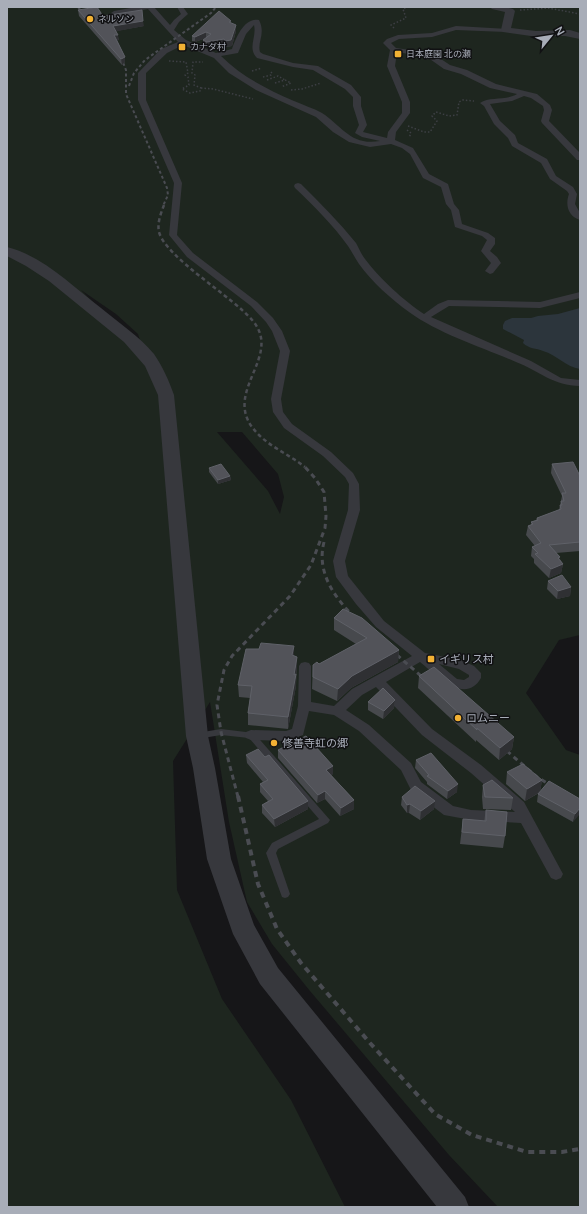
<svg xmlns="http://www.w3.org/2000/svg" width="587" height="1214" viewBox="0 0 587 1214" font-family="Manrope,'Noto Sans JP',sans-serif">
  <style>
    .green { fill: #1e261f; fill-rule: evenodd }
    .water { fill: #2c353c }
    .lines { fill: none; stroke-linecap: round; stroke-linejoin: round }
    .path { stroke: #3d3f44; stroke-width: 1.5; stroke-dasharray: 1.5 2; stroke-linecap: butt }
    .service { fill: #37383d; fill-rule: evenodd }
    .pedestrian { fill: #37383d; fill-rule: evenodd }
    .minor { fill: #37383d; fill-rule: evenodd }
    .tertiary { fill: #37383d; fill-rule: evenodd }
    .rail-far3 { stroke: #4a4c52; stroke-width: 2; stroke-dasharray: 3 2.5; stroke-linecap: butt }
    .rail-far2 { stroke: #4a4c52; stroke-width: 2.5; stroke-dasharray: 4 3; stroke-linecap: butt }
    .rail-far1 { stroke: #4a4c52; stroke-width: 3; stroke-dasharray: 5 4; stroke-linecap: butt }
    .rail { stroke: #4a4c52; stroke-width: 4; stroke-dasharray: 6 5; stroke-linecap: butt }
    .wall { fill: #47494d }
    .shaded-wall { fill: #2f3033 }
    .building { fill: #525359; stroke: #5f6168 }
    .poi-dot { fill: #f2b134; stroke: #111113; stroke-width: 1.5 }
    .labels { text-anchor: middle; stroke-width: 3; stroke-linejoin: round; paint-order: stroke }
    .far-poi-label { font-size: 9px; fill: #a8adb8; stroke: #111113; text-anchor: start }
    .poi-label { font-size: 11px; fill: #a8adb8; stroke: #111113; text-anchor: start }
  </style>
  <rect width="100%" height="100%" fill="#161618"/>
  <path class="green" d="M7,7H580V635L559,640L526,693L566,750L580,755V1207H498L449,1155L310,991L272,944L247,902L229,822L210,702L173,761L177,890L222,999L291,1100L345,1207H7ZM81,290L116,314L138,334L145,355ZM217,432H242L278,474L284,497L280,514L268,491Z"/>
  <path class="water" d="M580,308V369C566,367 557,355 543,351C536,348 529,349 523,343L524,340L503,329V325L505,321L512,318H531L538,316L558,314Z"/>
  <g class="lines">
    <g class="path">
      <polyline points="520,10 548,8 580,14"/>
      <polyline points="394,28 391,25 406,18 403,9 407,7"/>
      <polyline points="169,61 186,62 188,73 185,75 188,77 189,85 182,89 190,93 200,91 201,88 194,85 195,75 192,73 193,62 203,62"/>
      <polyline points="252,71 262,68"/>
      <polyline points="263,77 271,75 272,73 270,71"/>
      <polyline points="267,80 278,76 285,80"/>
      <polyline points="275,83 285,80 291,83 281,87"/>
      <polyline points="201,88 213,89 253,99"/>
      <polyline points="291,90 302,89 321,83"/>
      <polyline points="408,126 424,132 430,132 437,121 432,116 436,112 449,116 457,115 459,102 463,100 474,101"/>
      <polyline points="407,130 411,133 409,138"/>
    </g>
    <polygon class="service" points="221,729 254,733 330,820 328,823 278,849 276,853 290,894 288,897 285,898 282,897 266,853 272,843 319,819 249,738 221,735 197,739 194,738 193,736 194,734 197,733"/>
    <g class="pedestrian">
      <path d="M136,7H154L170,25L174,20L181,14L177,7H183L188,14L179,22L174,30L186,40L216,53L232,49C236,38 244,17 259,20C266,34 257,42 260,52L263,54L293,63L318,66L351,85L361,97V106L367,125L363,132L387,138L388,132L402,113V102L387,66L390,50L383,43L387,39L398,35L432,33L456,26L508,29L509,30L506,32L456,30L432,37L399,39L391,43L396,48L432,53L450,65L467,70L496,84L537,94L550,105L552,110L549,121L580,153V160H577L542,123L541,121L544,110L543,106L531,98L524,96L512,101L490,104L500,121L515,135L518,143L547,159L556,176L573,187L577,194L575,204L580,213V220C568,216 565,205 569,194L567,191L550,179L541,163L512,146L508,138L494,124L484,106L480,103C490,96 506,101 517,94L490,88L461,74L444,69L427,57L397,52L395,66L410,102V113L396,132L395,140L413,148L429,174L448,184L454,204L459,210L462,224L488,233L495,238V244L490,251L497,257L501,263L493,273L490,274L485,271L491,263L481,251L487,240L482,236L455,227L451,210L446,204L441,187L423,178L410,154L402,148L391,144L370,147L349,142L333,132L316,117L256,90L229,73L214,58L183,45L167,53L146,73V100L182,183L177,235L193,253L257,302L273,318L282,331L290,351L281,399L283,412L292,424L331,452L353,473L359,484L360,510L345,561L348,576L384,621L425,653L461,660L474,666L481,673V678C465,706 435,674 420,662L386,682L432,729L481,765L524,802L563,874L561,878L556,880L551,878L521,823L471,820L444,815L411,790L401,770L359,731L334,715L309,711L303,735L287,741L251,740L246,738L244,735L246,732L251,730L286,731L292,729L298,706L299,666L301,663L305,662L309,663L311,666V702L334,706L352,689L412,656L376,627L356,604L336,577L333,561L348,510L349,484L345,477L323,456L284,428L273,412L271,399L280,351L272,331L266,322L251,306L187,257L169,235L174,183L138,100V73L161,49L178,42L148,9L114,15L111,13L114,11ZM254,25C257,37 247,48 257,58L293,67L313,70L345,89L353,97V106L359,125L355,133L362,137L380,141C351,146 343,127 322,113C313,108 303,105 294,101C267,89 242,77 221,56L238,53L246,34ZM439,664L459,669L469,675V677L464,680L457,679ZM376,687L422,735L471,773L515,812L471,810L453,806L421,782L411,763L369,725L346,710L362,695Z"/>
      <path d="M298,183L301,184C320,203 339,222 356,243C359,248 361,254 365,259C379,278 404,301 424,314L438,304L448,300L540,302L580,292V298L540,308L449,306L431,317L531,361L561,378L580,380V386C554,386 539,371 516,362C482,347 439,334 409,312C391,299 372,282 359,264C355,258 352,252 348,246C333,225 314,206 295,188L294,186L295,184Z"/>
    </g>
    <polygon class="minor" points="490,7 505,7 513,9 515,11 511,28 536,31 570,30 580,33 580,39 565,36 531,36 503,32 501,30 505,12 492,9"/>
    <path class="tertiary" d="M7,247C43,256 72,286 101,308C119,323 139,336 154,354C163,367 169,381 174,395L208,736L215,768L231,859L254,925L278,968L465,1197L469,1207H437L260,984L233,934L207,859L193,768L186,736L158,395L145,366L124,342L49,281L26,266L7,256Z"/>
    <g class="rail-far3">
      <polyline points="78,7 87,18"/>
      <polyline points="117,54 122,60 126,70 126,94 167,188 168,195 163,206"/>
      <polyline points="129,86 134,73 145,60 211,13 216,7"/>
    </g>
    <path class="rail-far2" d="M164,205C161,213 157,223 159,232C166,258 232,296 253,321C282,356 225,390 252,427C265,445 287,453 305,467"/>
    <g class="rail-far1">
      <path d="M324,542C316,573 335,598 356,619"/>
      <polyline points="390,649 428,682"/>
      <polyline points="500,745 537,777 557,789"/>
      <polyline points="238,797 221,732 217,705 224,670 232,656 290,596 311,565 325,528 326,516 324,492 315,478 304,466"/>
    </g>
    <polyline class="rail" points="238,796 258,884 277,929 301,963 370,1043 435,1114 472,1135 527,1152 562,1152 580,1149"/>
  </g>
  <g class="wall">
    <polygon points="78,10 103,16 144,26 116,31 119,40 117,40 125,57 125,62 122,65 79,16"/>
    <polygon points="231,23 236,25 236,31 232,46 226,47 224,45 207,47 203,46 203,40 206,38 195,42 192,41 192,36"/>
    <polygon points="552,464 580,476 580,551 556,553 563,564 561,573 549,578 534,563 534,559 531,556 532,547 535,546 526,535 528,526 531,525 531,522 536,520 537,518 559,510 560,505 562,496 551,473"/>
    <polygon points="209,468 230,476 231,480 218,484 209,472"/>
    <polygon points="548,581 571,587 570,596 557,599 547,589"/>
    <polygon points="334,618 399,650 398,662 351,688 337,701 312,689 313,665 319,664 356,644 334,630"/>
    <polygon points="294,656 297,657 296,686 288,729 248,725 248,713 250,698 239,697 238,685"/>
    <polygon points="419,676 514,737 512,749 499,760 476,740 476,742 418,688"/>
    <polygon points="395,700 394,708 383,719 368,710 368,702"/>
    <polygon points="278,750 333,766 333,774 331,775 354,800 354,809 340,816 325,799 317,803 278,758"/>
    <polygon points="246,755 265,757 308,801 308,809 275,827 262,813 262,805 268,801 260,792 260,784 263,782 247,763"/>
    <polygon points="416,760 457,792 447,799 427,784 427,782 415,768"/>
    <polygon points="507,772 542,780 540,792 580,799 573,822 537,802 538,794 539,793 525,801 506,784"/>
    <polygon points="483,785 513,798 511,810 483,809 482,797"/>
    <polygon points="402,797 434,809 420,820 409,813 407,813 401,805"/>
    <polygon points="486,810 505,836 503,848 460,844 463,819 484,821"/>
  </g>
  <g class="shaded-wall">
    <polygon points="143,21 144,26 113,32 113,26"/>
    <polygon points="236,25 236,31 232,46 226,47 225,41"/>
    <polygon points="206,32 206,38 195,42 195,37"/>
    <polygon points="114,35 118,35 119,40 115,41"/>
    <polygon points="224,39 224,45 207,47 207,42"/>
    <polygon points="125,57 125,62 122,65 121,59"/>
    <polygon points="230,476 231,480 218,484 218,480"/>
    <polygon points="560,557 559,565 563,564 561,573 549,578 551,569 558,558"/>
    <polygon points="571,587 570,596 557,599 558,591"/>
    <polygon points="294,646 294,658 292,655"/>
    <polygon points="399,650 398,662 351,688 337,701 338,689 352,676"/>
    <polygon points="297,657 297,669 294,687 294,675"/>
    <polygon points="296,674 296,686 288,729 288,717"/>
    <polygon points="395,700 394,708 383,719 384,711"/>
    <polygon points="514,737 512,749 499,760 500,748"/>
    <polygon points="333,766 333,774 326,778 326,770"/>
    <polygon points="542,780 540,792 525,801 527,789"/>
    <polygon points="458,784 457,792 447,799 448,791"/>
    <polygon points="325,791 325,799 317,803 318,795"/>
    <polygon points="354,800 354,809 340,816 341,808"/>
    <polygon points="308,801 308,809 275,827 274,819"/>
    <polygon points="435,801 434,809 420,820 421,811"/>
    <polygon points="410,804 409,813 407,813 407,805"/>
    <polygon points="580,808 580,814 573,822 575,814"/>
  </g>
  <g class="building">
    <polygon points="97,7 103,16 142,10 143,21 113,26 118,35 114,35 125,57 121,59 78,10"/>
    <polygon points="219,11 231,21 229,22 236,25 231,40 225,41 224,39 207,42 203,40 211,34 206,32 195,37 192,36"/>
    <polygon points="573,462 580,476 580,542 549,545 560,557 558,558 563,564 551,569 535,554 538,553 532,547 541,543 528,526 533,524 531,522 538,520 537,518 561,509 560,505 562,505 561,501 564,501 562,493 566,493 552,464"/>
    <polygon points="221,464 230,476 218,480 209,468"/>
    <polygon points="562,575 571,587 558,591 548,581"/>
    <polygon points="343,609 362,618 399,650 352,676 338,689 313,677 313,665 317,662 319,664 367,638 334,618"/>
    <polygon points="261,643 294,646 292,655 297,657 294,675 296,674 288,717 248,713 252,686 238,685 246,649 259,649"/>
    <polygon points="434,667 514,737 500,748 477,728 477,730 419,676"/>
    <polygon points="383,688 395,700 384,711 368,702"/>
    <polygon points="306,736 333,766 326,770 354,800 341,808 325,791 318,795 278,750"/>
    <polygon points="258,749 265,757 269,755 308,801 274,819 262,805 273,799 260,784 268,780 246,755"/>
    <polygon points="431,753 458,784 448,791 427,776 429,775 416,760"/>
    <polygon points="523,764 542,780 527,789 507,772"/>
    <polygon points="492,780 513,798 485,797 483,785"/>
    <polygon points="549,781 580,799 580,808 575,814 538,794"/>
    <polygon points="415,786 435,801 421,811 410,804 407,805 402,797"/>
    <polygon points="486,810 507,812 505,836 462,832 463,819 486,821"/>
  </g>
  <g class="poi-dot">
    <circle cx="90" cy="19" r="4"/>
    <rect x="178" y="43" width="8" height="8" rx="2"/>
    <rect x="394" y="50" width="8" height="8" rx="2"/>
    <rect x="427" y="655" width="8" height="8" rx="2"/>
    <circle cx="458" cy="718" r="4"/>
    <circle cx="274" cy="743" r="4"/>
  </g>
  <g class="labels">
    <g class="far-poi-label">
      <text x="98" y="22">ネルソン</text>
      <text x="190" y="50">カナダ村</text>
      <text x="406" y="57">日本庭園 北の瀬</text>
    </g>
    <g class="poi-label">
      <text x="439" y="663">イギリス村</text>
      <text x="466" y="722">ロムニー</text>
      <text x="282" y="747">修善寺虹の郷</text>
    </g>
  </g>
  <rect width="587" height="1214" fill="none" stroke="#a8adb8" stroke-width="16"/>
  <g transform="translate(551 36) rotate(60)" stroke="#111113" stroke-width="3" paint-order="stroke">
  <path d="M0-3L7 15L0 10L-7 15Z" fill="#a8adb8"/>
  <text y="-6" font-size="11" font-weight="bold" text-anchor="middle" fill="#a8adb8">N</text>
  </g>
</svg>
